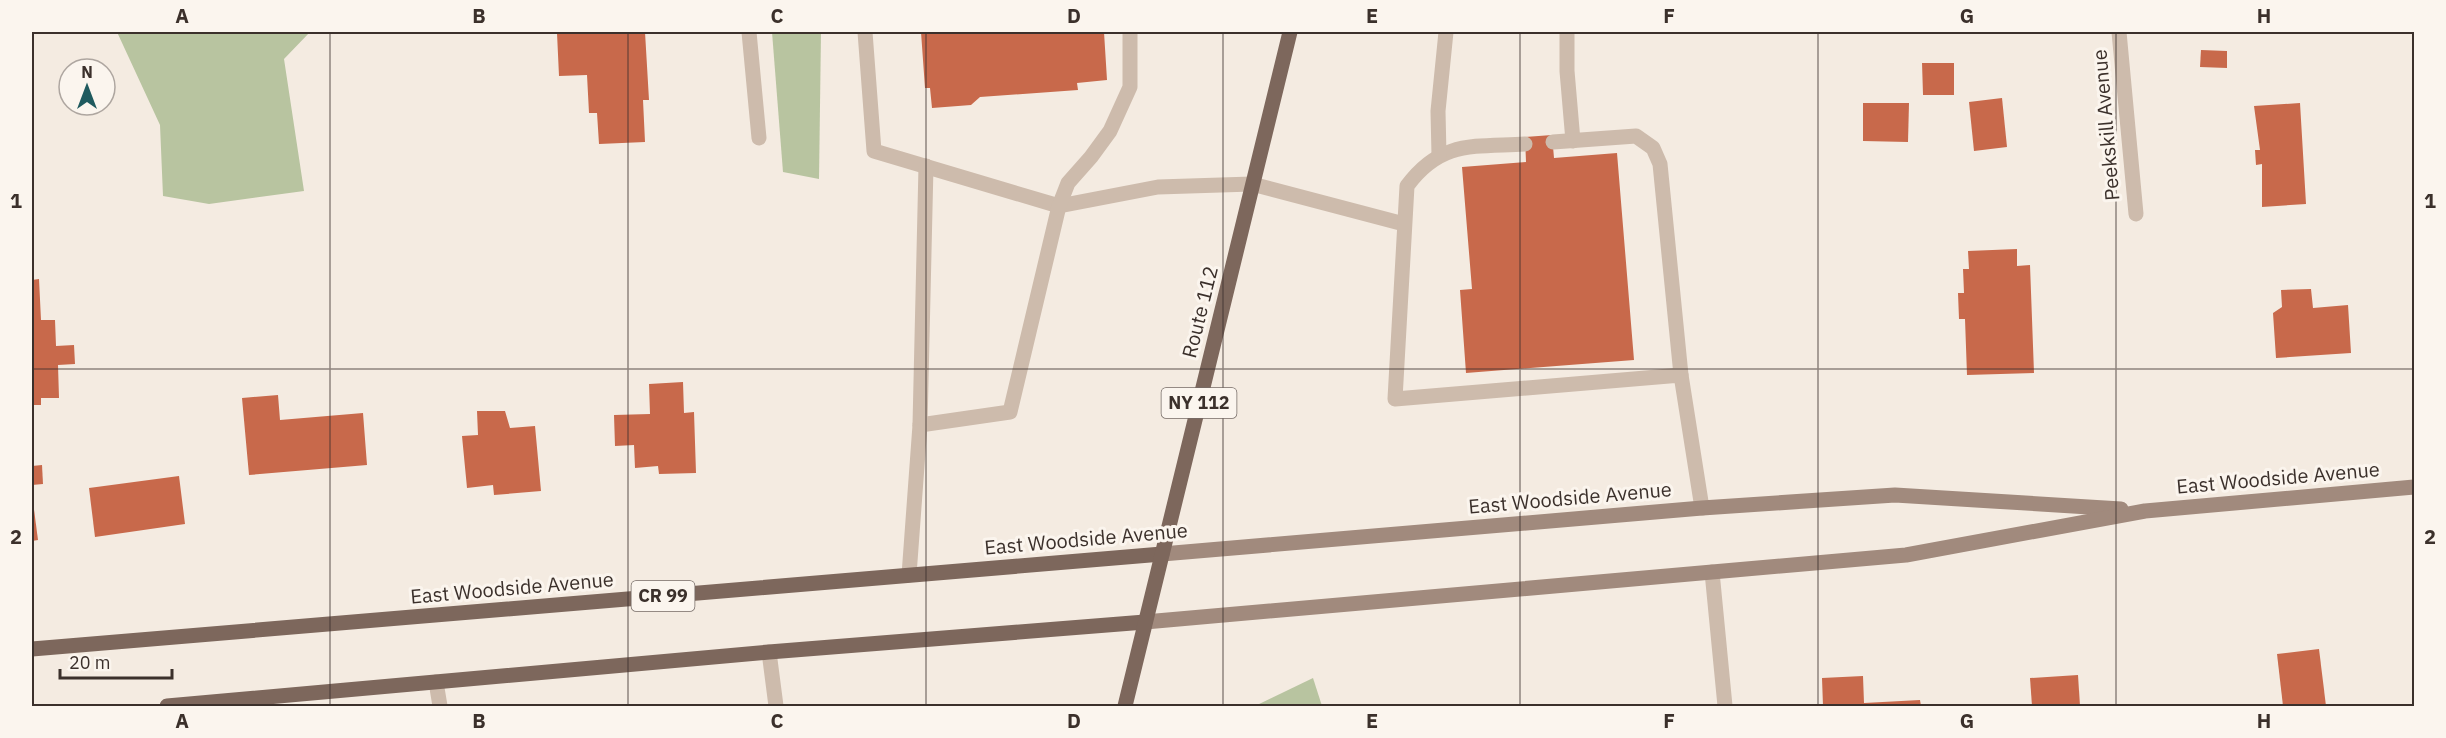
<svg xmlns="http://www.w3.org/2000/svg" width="2446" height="738" viewBox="0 0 2446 738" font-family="'IBM Plex Sans',sans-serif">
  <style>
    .green { fill: #b8c4a0 }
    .building { fill: #c8694b }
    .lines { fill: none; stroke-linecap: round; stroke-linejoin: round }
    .service { stroke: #cdbbac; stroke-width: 15 }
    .minor { stroke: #cdbbac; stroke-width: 15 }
    .secondary { stroke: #a18a7d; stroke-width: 15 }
    .primary { stroke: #7d675c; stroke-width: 15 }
    .grid { fill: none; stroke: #3b302b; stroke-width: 1.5; stroke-opacity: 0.55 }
    .labels { text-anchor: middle; stroke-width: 6; stroke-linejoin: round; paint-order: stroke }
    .shield { fill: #fbf5ee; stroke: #756b66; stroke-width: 1.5 }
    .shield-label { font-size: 18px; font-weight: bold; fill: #3b302b }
    .street-label { font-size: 20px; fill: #3b302b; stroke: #fbf5ee }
    .neatline { fill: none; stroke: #3b302b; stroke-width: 2 }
    .grid-label { font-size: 20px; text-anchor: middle; font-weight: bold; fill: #3b302b }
  </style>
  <rect width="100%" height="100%" fill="#f4ebe1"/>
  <g class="green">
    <polygon points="117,32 310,32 284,59 304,191 209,204 163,196 160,125"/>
    <polygon points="772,32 821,32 819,179 783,172"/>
    <polygon points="1313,678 1322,706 1255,706"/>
  </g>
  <g class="building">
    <polygon points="597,32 645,32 649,100 643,100 645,142 599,144 597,113 589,113 587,75 559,76 557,33"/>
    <polygon points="921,32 1104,32 1107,80 1077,83 1078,90 980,97 971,105 932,108 930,88 925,88"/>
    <polygon points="2201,50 2227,51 2227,68 2200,67"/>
    <polygon points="1922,63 1954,63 1954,95 1923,95"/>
    <polygon points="2002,98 2007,147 1974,151 1969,102"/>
    <polygon points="1863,103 1909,103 1908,142 1863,141"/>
    <polygon points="2300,103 2306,204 2262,207 2262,164 2256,165 2255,150 2260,150 2254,106"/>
    <polygon points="1552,135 1554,158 1617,153 1634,360 1466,373 1460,290 1472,289 1462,167 1526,162 1525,137"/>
    <polygon points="2017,249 2017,266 2030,265 2034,373 1967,375 1965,319 1959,319 1958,293 1964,293 1963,269 1969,269 1968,251"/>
    <polygon points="39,279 41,320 55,320 56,346 74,345 75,364 58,365 59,398 41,398 41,405 32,405 32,280"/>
    <polygon points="2311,289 2313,308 2348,305 2351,353 2276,358 2273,313 2282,307 2281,290"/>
    <polygon points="683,382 684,413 694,412 696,473 659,474 658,466 635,468 634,445 615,446 614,415 650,414 649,384"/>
    <polygon points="278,395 280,420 363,413 367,465 249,475 242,398"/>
    <polygon points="477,411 505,411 510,428 535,426 541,491 494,495 493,485 467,488 462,436 478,435"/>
    <polygon points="42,465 43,484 32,485 32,466"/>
    <polygon points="179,476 185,524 95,537 89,488"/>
    <polygon points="32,494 38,540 32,541"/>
    <polygon points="2319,649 2326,706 2283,706 2277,654"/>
    <polygon points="2078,675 2080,706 2032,706 2030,678"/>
    <polygon points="1863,676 1864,703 1920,700 1921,706 1823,706 1822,678"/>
  </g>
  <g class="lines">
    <g class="service">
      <polyline points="865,32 874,151 1059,206 1158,187 1252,184 1404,224"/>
      <polyline points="1567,32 1567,71 1573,141"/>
      <polyline points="1553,142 1636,136 1653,148 1660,164 1681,375"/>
      <path d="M1525,144C1474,147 1441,140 1407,186L1395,399L1681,375L1702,508"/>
      <polyline points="1439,155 1438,111 1446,32"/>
      <polyline points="920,425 1010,412 1059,206 1068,183 1091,157 1110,131 1130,87 1130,32"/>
      <polyline points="909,575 920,425 926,166"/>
      <polyline points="769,652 776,706"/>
      <polyline points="436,682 440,706"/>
    </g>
    <g class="minor">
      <polyline points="749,32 759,138"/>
      <polyline points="2119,32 2136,214"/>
      <polyline points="1712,572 1725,706"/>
    </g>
    <g class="secondary">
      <polyline points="1162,554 1702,508 1895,495 2121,509"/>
      <polyline points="1145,622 1906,555 2145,511 2414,487"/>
    </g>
    <g class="primary">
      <polyline points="32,649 1162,554"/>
      <polyline points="167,706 769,652 1145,622"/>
      <polyline points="1125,706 1290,32"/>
    </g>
  </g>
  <path class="grid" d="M330,32V706M628,32V706M926,32V706M1223,32V706M1520,32V706M1818,32V706M2116,32V706M32,369H2414"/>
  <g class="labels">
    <g class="shield">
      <rect x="1161.5" y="388" width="75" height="30" rx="4.5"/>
      <rect x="631.5" y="581" width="63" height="30" rx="4.5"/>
    </g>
    <g class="shield-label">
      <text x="1199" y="409">NY 112</text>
      <text x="663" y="602">CR 99</text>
    </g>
    <g class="street-label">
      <text transform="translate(2106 125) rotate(-95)" y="7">Peekskill Avenue</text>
      <text transform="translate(1200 312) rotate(-76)" y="7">Route 112</text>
      <text transform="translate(2278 478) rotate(-5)" y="7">East Woodside Avenue</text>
      <text transform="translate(1570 498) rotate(-5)" y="7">East Woodside Avenue</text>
      <text transform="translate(1086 539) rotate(-5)" y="7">East Woodside Avenue</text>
      <text transform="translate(512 588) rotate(-5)" y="7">East Woodside Avenue</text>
    </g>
  </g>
  <rect width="2446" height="738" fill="none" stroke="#fbf5ee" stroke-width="66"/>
  <g transform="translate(87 87)"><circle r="28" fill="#fbf5ee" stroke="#aea6a0" stroke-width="1.5"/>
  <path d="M0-4.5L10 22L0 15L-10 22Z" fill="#1f5a5e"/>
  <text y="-9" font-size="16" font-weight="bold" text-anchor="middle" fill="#3b302b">N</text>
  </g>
  <path d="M60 669v9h112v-9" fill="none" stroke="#3b302b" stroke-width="3"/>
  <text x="69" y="669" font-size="18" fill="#3b302b" stroke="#fbf5ee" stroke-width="4.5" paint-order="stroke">20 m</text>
  <rect x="33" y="33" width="2380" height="672" class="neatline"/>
  <g class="grid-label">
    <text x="182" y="23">A</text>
    <text x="479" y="23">B</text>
    <text x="777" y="23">C</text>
    <text x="1074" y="23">D</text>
    <text x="1372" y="23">E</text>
    <text x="1669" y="23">F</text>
    <text x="1967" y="23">G</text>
    <text x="2264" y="23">H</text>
    <text x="16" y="208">1</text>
    <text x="2430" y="208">1</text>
    <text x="16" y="544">2</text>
    <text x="2430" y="544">2</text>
    <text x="182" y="728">A</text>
    <text x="479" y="728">B</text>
    <text x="777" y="728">C</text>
    <text x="1074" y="728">D</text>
    <text x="1372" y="728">E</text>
    <text x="1669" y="728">F</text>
    <text x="1967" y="728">G</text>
    <text x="2264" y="728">H</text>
  </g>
</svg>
